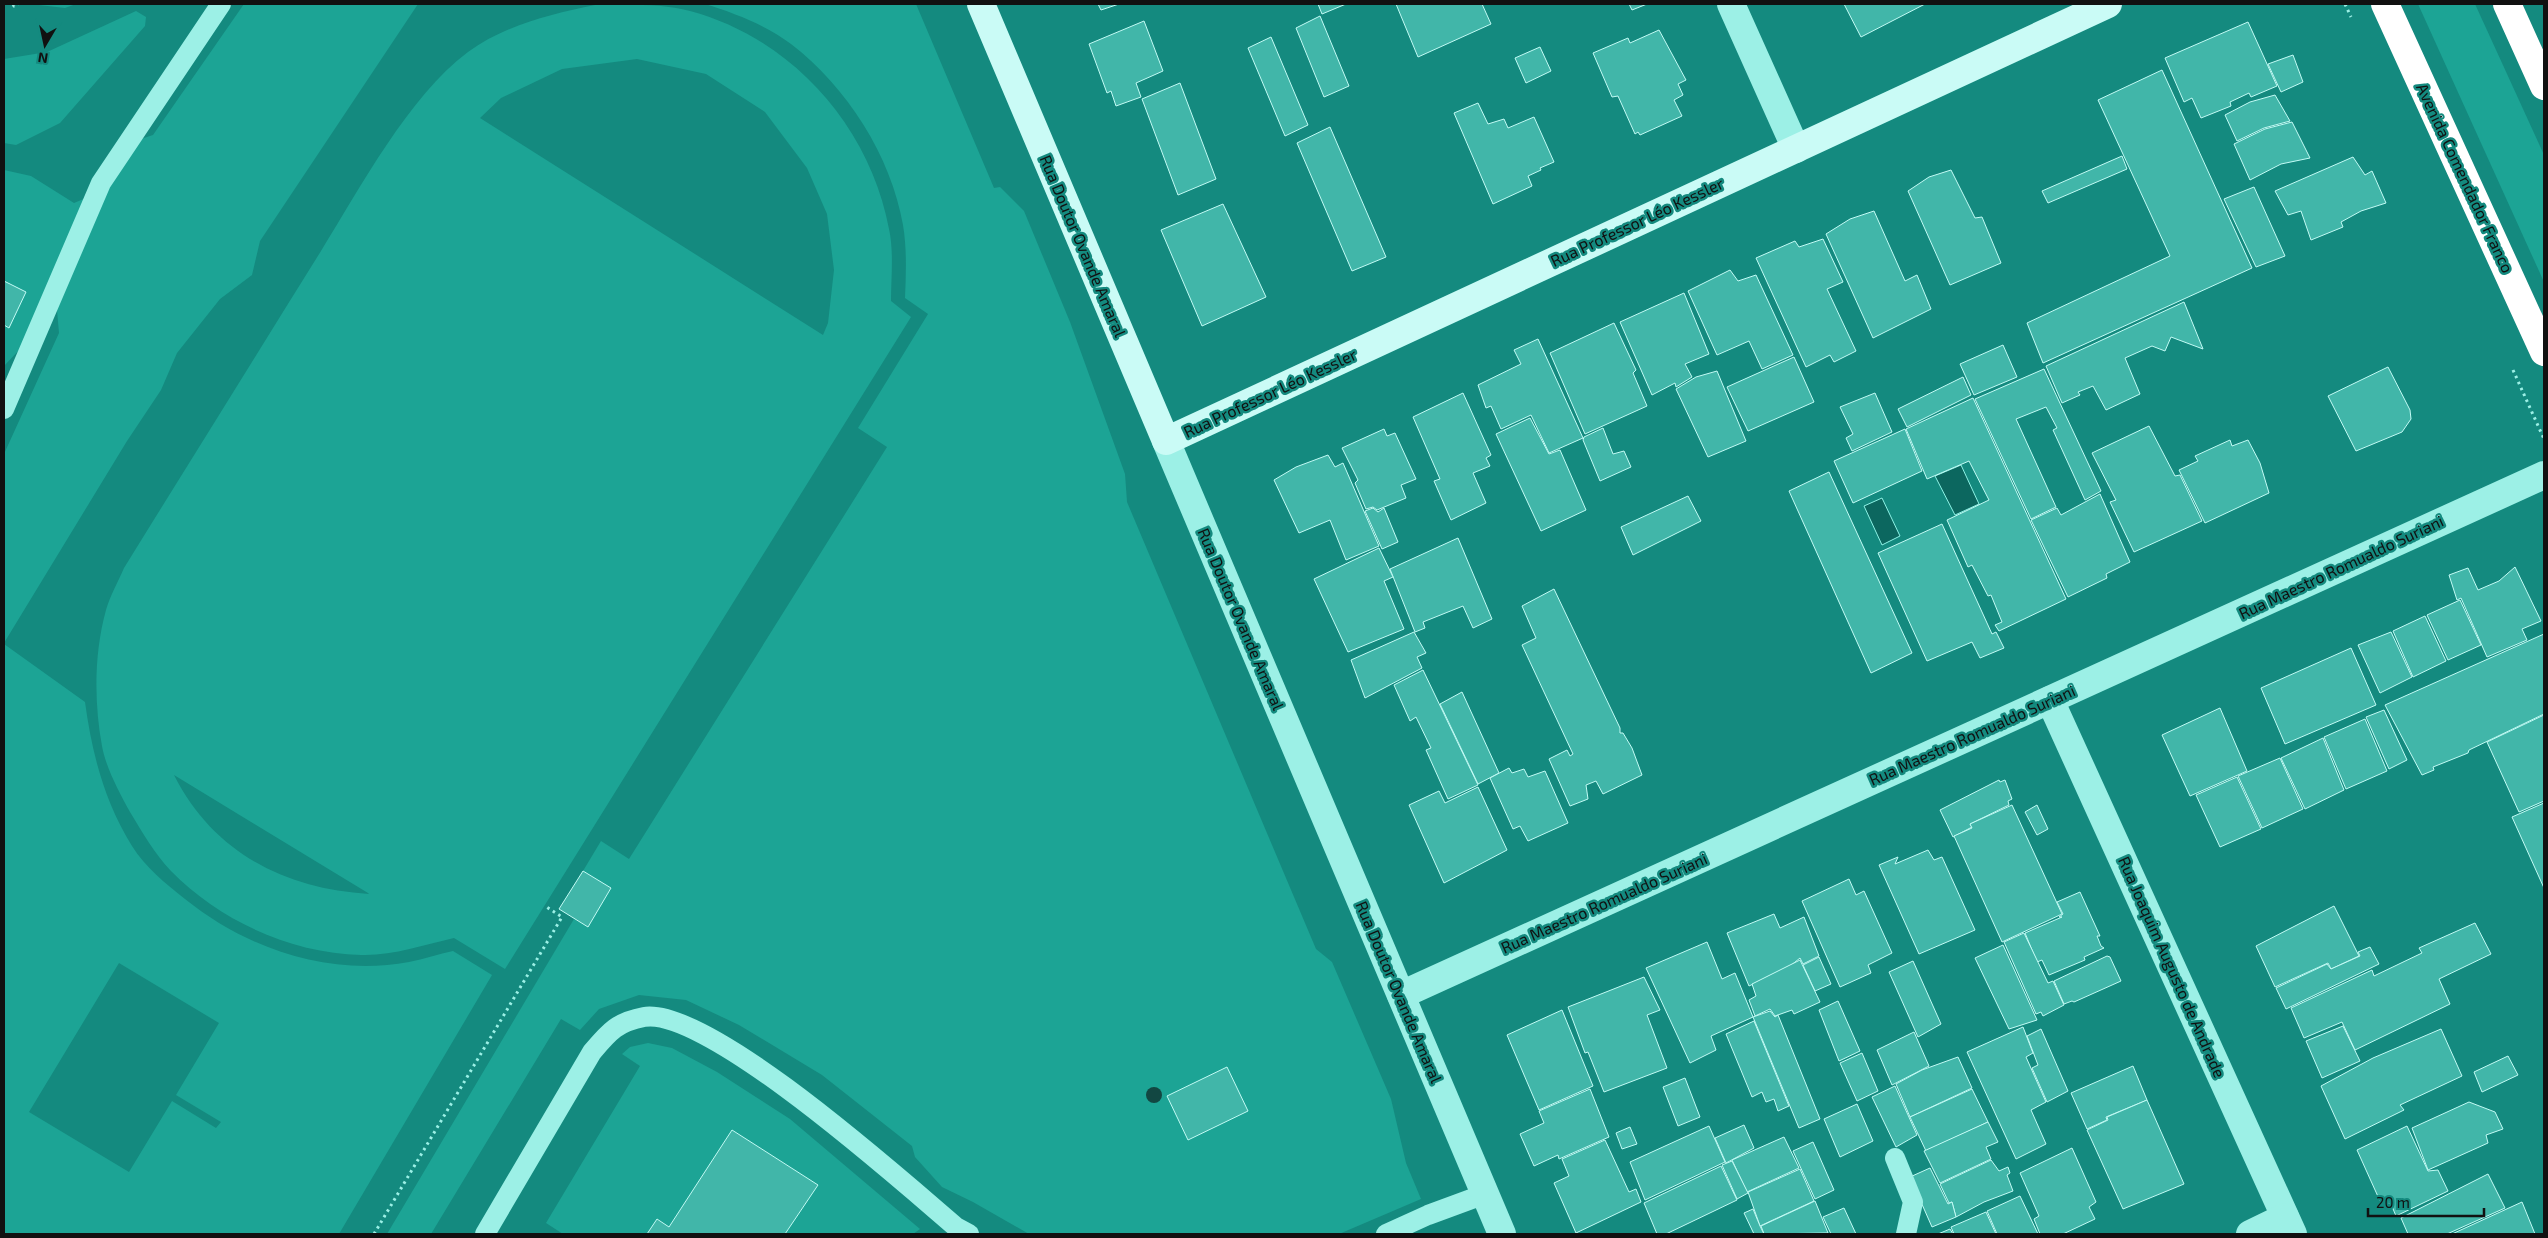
<svg xmlns="http://www.w3.org/2000/svg" width="2548" height="1238" viewBox="0 0 2548 1238" font-family="'Exo 2',sans-serif">
  <style>
    .green { fill: #1ca495; fill-rule: evenodd }
    .water { fill: #0c675f; stroke: #8ef3e6 }
    .building { fill: #41b6a9; stroke: #c2fbf5 }
    .lines { fill: none; stroke-linecap: round; stroke-linejoin: round }
    .path { stroke: #9cf0e6; stroke-width: 3; stroke-dasharray: 2.5 4; stroke-linecap: butt }
    .lane { stroke: #9cf0e6; stroke-width: 20 }
    .street { stroke: #9cf0e6; stroke-width: 28 }
    .secondary { stroke: #cafbf6; stroke-width: 28 }
    .highway { stroke: #fff; stroke-width: 28 }
    .tree { fill: #124742 }
    .labels { text-anchor: middle; stroke-width: 5; stroke-linejoin: round; paint-order: stroke }
    .street-label { font-size: 16px; fill: #111; stroke: #148a7f }
  </style>
  <rect width="100%" height="100%" fill="#148a7f"/>
  <g class="green">
    <polygon points="30,4 76,4 65,8"/>
    <polygon points="244,4 418,4 260,241 252,275 220,299 177,353 161,390 127,441 4,643 4,454 59,333 57,310 4,366 4,170 31,176 74,203 93,195 138,140 153,135"/>
    <path d="M705,4H916L994,188L1000,187L1024,211L1070,322L1125,474L1127,502L1316,949L1332,962L1391,1099L1406,1163L1421,1199L1339,1234H1029L973,1202L942,1187L915,1157L912,1146L822,1075L739,1025L686,1000L639,995L599,1009L580,1030L561,1019L431,1234H387L574,919L588,926L611,888L583,871L601,841L629,859L887,447L858,428L928,314L905,298C906,274 907,249 903,225C891,156 847,87 791,44C766,25 734,13 705,4Z"/>
    <polygon points="2418,4 2475,4 2544,155 2544,282"/>
    <path d="M595,5C626,5 660,3 690,11C791,38 870,126 889,229C894,252 891,278 891,301L911,317L505,969L454,938C423,945 392,956 361,955C291,953 220,921 171,871C155,854 142,832 130,812C119,792 106,768 102,746C94,703 94,653 106,610C110,596 118,582 124,568C189,463 255,357 321,251C360,188 409,96 468,52C505,25 551,14 595,5ZM637,59L706,74L765,112L807,168L827,214L834,270L828,323L823,335L480,118L501,98L562,69ZM174,775L368,893L369,894C284,889 213,852 174,775Z"/>
    <polygon points="136,11 146,17 145,26 60,123 16,145 4,143 4,59 47,52"/>
    <path d="M4,644L85,702C92,753 104,801 132,846C145,867 166,884 185,899C247,949 330,977 409,962C424,959 439,954 453,951L492,975L339,1234H4ZM119,963L219,1023L176,1095L221,1122L216,1128L172,1101L129,1172L29,1112Z"/>
    <polygon points="648,1043 672,1048 717,1072 790,1119 920,1229 913,1234 785,1234 818,1185 732,1130 669,1227 658,1219 647,1234 563,1234 546,1223 640,1066 622,1054 630,1047"/>
  </g>
  <g class="water">
    <polygon points="1961,465 1979,504 1955,515 1935,476"/>
    <polygon points="1882,498 1900,536 1882,545 1864,506"/>
  </g>
  <g class="building">
    <polygon points="1098,4 1119,4 1101,10"/>
    <polygon points="1318,4 1346,4 1322,14"/>
    <polygon points="1396,4 1482,4 1491,24 1418,57"/>
    <polygon points="1629,4 1647,4 1632,10"/>
    <polygon points="1844,4 1925,4 1861,37"/>
    <polygon points="1320,16 1349,86 1324,97 1296,28"/>
    <polygon points="1144,21 1163,71 1136,83 1141,97 1116,106 1111,91 1107,93 1089,44"/>
    <polygon points="2248,22 2277,86 2251,97 2249,93 2230,102 2231,106 2201,118 2192,98 2184,102 2165,58"/>
    <polygon points="1659,30 1686,80 1678,84 1683,95 1674,100 1682,116 1640,135 1638,132 1635,134 1618,96 1612,97 1593,53 1628,38 1630,43"/>
    <polygon points="1271,37 1308,125 1285,136 1248,48"/>
    <polygon points="1540,47 1551,71 1526,83 1515,58"/>
    <polygon points="2293,55 2303,82 2281,92 2268,64"/>
    <polygon points="2162,70 2252,268 2043,363 2027,323 2170,256 2098,100"/>
    <polygon points="1180,83 1216,179 1178,195 1142,99"/>
    <polygon points="2275,95 2290,121 2264,128 2237,141 2225,115 2250,102"/>
    <polygon points="1478,103 1488,124 1504,119 1508,128 1534,117 1554,162 1540,168 1541,170 1528,176 1532,186 1493,204 1454,113"/>
    <polygon points="2292,122 2310,158 2281,164 2250,180 2234,144 2265,129"/>
    <polygon points="1330,127 1386,257 1352,271 1297,143"/>
    <polygon points="2122,156 2127,169 2048,203 2042,191"/>
    <polygon points="2353,157 2365,175 2372,171 2386,203 2361,211 2341,222 2343,227 2311,240 2301,211 2288,215 2275,191"/>
    <polygon points="1951,170 1975,218 1982,217 2001,263 1950,285 1908,191 1929,177"/>
    <polygon points="2254,187 2285,256 2256,267 2224,199"/>
    <polygon points="1223,204 1266,297 1202,326 1161,230"/>
    <polygon points="1874,211 1905,281 1917,275 1931,309 1873,338 1826,234 1850,219"/>
    <polygon points="1823,239 1843,282 1827,289 1856,351 1834,362 1830,355 1806,367 1756,258 1795,241 1799,247"/>
    <polygon points="1730,270 1738,281 1756,275 1793,355 1762,369 1749,341 1717,355 1688,291"/>
    <polygon points="4,281 26,292 9,328 4,325"/>
    <polygon points="1684,293 1709,354 1685,364 1692,377 1676,387 1675,383 1652,395 1620,322"/>
    <polygon points="2184,302 2203,349 2171,337 2165,351 2152,346 2125,358 2140,394 2106,410 2093,386 2078,392 2080,395 2062,403 2046,366"/>
    <polygon points="1614,323 1636,370 1633,373 1647,406 1585,434 1550,353"/>
    <polygon points="1538,339 1583,438 1549,453 1531,415 1501,429 1491,406 1486,408 1478,385 1521,364 1514,350"/>
    <polygon points="2003,345 2017,377 1974,395 1960,364"/>
    <polygon points="1794,357 1814,402 1748,431 1727,387"/>
    <polygon points="2388,367 2410,410 2411,419 2402,432 2356,451 2328,396"/>
    <polygon points="2044,369 2101,491 2085,500 2053,430 2057,428 2046,407 2016,419 2056,507 2031,519 1975,399"/>
    <polygon points="1717,371 1746,441 1708,457 1676,389 1696,377"/>
    <polygon points="1963,377 1971,395 1907,427 1898,409"/>
    <polygon points="1463,393 1491,455 1486,458 1490,466 1473,473 1486,503 1451,520 1434,481 1440,479 1413,417"/>
    <polygon points="1875,393 1892,432 1852,451 1846,438 1853,434 1840,407"/>
    <polygon points="1973,398 2066,599 1999,631 1995,625 2002,622 1991,595 1988,596 1972,565 1968,567 1947,520 1989,500 1969,461 1927,479 1906,429"/>
    <polygon points="1530,418 1549,454 1560,450 1586,510 1541,531 1496,434"/>
    <polygon points="2149,426 2175,476 2180,475 2202,521 2134,552 2110,502 2116,500 2092,453"/>
    <polygon points="1603,428 1613,454 1624,451 1631,467 1600,481 1583,440 1584,437"/>
    <polygon points="1384,429 1387,436 1395,433 1416,479 1401,485 1406,498 1377,510 1373,507 1366,509 1355,483 1358,480 1342,448"/>
    <polygon points="1905,429 1922,471 1853,503 1834,461"/>
    <polygon points="2230,440 2232,446 2248,440 2260,463 2269,493 2205,523 2179,470 2198,461 2195,456"/>
    <polygon points="1328,455 1335,467 1343,463 1379,546 1346,560 1330,520 1299,533 1274,480 1296,467"/>
    <polygon points="1829,472 1912,653 1871,673 1789,491"/>
    <polygon points="2100,494 2130,562 2106,574 2107,578 2068,597 2031,520 2057,508 2061,515"/>
    <polygon points="1688,496 1701,521 1633,555 1621,527"/>
    <polygon points="1373,508 1378,512 1384,508 1398,542 1382,549 1365,511"/>
    <polygon points="1942,524 1992,634 1996,632 2004,648 1980,658 1972,642 1927,661 1878,553"/>
    <polygon points="1458,538 1492,619 1473,628 1463,606 1423,622 1425,628 1415,632 1390,569"/>
    <polygon points="1379,548 1393,577 1384,581 1404,629 1348,652 1314,579"/>
    <polygon points="2515,567 2541,621 2522,629 2527,640 2487,657 2461,598 2457,600 2449,575 2468,568 2478,590 2499,581"/>
    <polygon points="1554,589 1620,728 1620,733 1623,733 1632,748 1642,775 1603,794 1596,781 1586,785 1588,799 1570,806 1549,759 1567,750 1570,756 1573,754 1522,645 1536,638 1522,606"/>
    <polygon points="2460,600 2481,645 2448,660 2427,615"/>
    <polygon points="2425,616 2446,661 2413,677 2393,631"/>
    <polygon points="1414,632 1426,653 1417,657 1422,668 1365,698 1351,660"/>
    <polygon points="2391,632 2412,677 2380,693 2358,645"/>
    <polygon points="2544,634 2544,714 2469,750 2468,753 2433,767 2434,770 2422,775 2385,705"/>
    <polygon points="2351,648 2376,705 2285,744 2261,688"/>
    <polygon points="1423,670 1478,785 1448,799 1426,750 1431,748 1416,717 1410,721 1394,685"/>
    <polygon points="1462,692 1499,773 1478,784 1440,704"/>
    <polygon points="2220,708 2247,771 2190,796 2162,735"/>
    <polygon points="2384,710 2407,760 2389,769 2366,717"/>
    <polygon points="2544,715 2544,801 2519,812 2487,742"/>
    <polygon points="2365,719 2387,771 2346,789 2324,737"/>
    <polygon points="2323,738 2344,790 2305,809 2281,758"/>
    <polygon points="2280,758 2303,809 2262,828 2238,776"/>
    <polygon points="1509,768 1512,773 1524,769 1528,777 1545,771 1568,823 1528,841 1520,826 1513,829 1490,778"/>
    <polygon points="2237,777 2261,829 2220,847 2196,795"/>
    <polygon points="1999,780 2000,782 2005,780 2012,799 2008,801 2009,805 1970,824 1972,827 1953,837 1940,810"/>
    <polygon points="1478,787 1507,850 1444,883 1409,805 1439,791 1445,803"/>
    <polygon points="2544,803 2544,888 2512,817"/>
    <polygon points="2012,805 2062,914 2002,942 1954,836 1972,828 1970,824"/>
    <polygon points="2037,805 2048,829 2037,835 2025,812"/>
    <polygon points="1928,850 1934,860 1942,857 1975,930 1919,954 1879,865 1898,857 1895,864"/>
    <polygon points="583,871 611,888 588,927 559,909"/>
    <polygon points="1849,879 1856,895 1864,891 1892,953 1868,965 1871,973 1840,987 1802,901"/>
    <polygon points="2080,892 2100,936 2097,936 2101,946 2104,948 2084,957 2085,960 2049,975 2042,960 2037,962 2025,933 2062,917 2059,917 2063,914 2057,902"/>
    <polygon points="2334,906 2359,956 2331,969 2328,963 2275,987 2256,946"/>
    <polygon points="1774,914 1780,928 1804,917 1819,956 1803,964 1800,958 1789,967 1749,986 1727,933"/>
    <polygon points="2475,923 2491,954 2439,979 2450,1004 2355,1050 2342,1022 2304,1038 2291,1008 2372,970 2374,976 2422,953 2419,948"/>
    <polygon points="2024,933 2048,983 2053,981 2064,1005 2043,1016 2041,1012 2036,1014 2004,942"/>
    <polygon points="1707,942 1722,979 1735,973 1753,1017 1711,1036 1716,1050 1690,1063 1646,968"/>
    <polygon points="2003,945 2037,1020 2009,1029 1975,958"/>
    <polygon points="2370,947 2379,964 2286,1009 2276,988 2327,964 2331,969 2360,956 2358,952"/>
    <polygon points="2107,956 2110,957 2121,981 2074,1002 2072,1001 2064,1004 2054,981"/>
    <polygon points="1819,957 1831,984 1815,991 1803,965"/>
    <polygon points="1800,960 1820,1002 1794,1014 1792,1010 1775,1016 1770,1009 1755,1016 1749,1000 1756,996 1752,984"/>
    <polygon points="1913,961 1941,1024 1918,1037 1889,972"/>
    <polygon points="1644,977 1660,1010 1647,1015 1667,1068 1604,1092 1588,1052 1585,1053 1568,1007"/>
    <polygon points="1838,1001 1860,1051 1839,1061 1819,1010"/>
    <polygon points="1562,1010 1593,1086 1539,1110 1507,1035"/>
    <polygon points="1770,1011 1775,1017 1778,1015 1820,1119 1799,1128 1753,1017"/>
    <polygon points="1754,1021 1789,1106 1778,1111 1774,1099 1766,1102 1762,1092 1752,1097 1726,1034"/>
    <polygon points="2343,1026 2360,1061 2322,1078 2306,1041"/>
    <polygon points="2023,1027 2033,1053 2026,1057 2046,1102 2031,1110 2046,1144 2016,1159 1967,1052"/>
    <polygon points="2041,1029 2068,1091 2047,1102 2032,1068 2038,1065 2027,1036"/>
    <polygon points="2441,1029 2462,1076 2400,1105 2404,1110 2345,1139 2321,1086 2373,1058"/>
    <polygon points="1914,1032 1929,1066 1892,1085 1877,1050"/>
    <polygon points="1862,1053 1878,1091 1857,1101 1840,1063"/>
    <polygon points="2508,1056 2518,1075 2482,1092 2474,1072"/>
    <polygon points="1958,1057 1972,1088 1910,1117 1896,1084 1922,1070"/>
    <polygon points="2133,1066 2147,1100 2106,1117 2107,1120 2087,1129 2071,1093"/>
    <polygon points="1227,1067 1248,1111 1188,1140 1167,1096"/>
    <polygon points="1685,1078 1700,1117 1678,1126 1663,1087"/>
    <polygon points="1895,1086 1917,1135 1896,1147 1872,1097"/>
    <polygon points="1590,1089 1609,1137 1559,1159 1558,1155 1534,1166 1520,1134 1544,1123 1539,1111"/>
    <polygon points="1972,1089 1988,1122 1926,1151 1910,1117"/>
    <polygon points="2147,1100 2184,1184 2123,1209 2087,1130 2108,1120 2107,1117"/>
    <polygon points="2469,1102 2495,1112 2503,1129 2486,1135 2488,1143 2428,1170 2412,1128"/>
    <polygon points="1857,1104 1873,1141 1840,1157 1824,1119"/>
    <polygon points="1988,1122 1998,1142 1986,1147 1991,1159 1940,1183 1924,1151"/>
    <polygon points="1744,1125 1754,1148 1726,1163 1715,1138"/>
    <polygon points="1709,1126 1725,1162 1645,1200 1630,1162"/>
    <polygon points="2407,1126 2428,1171 2438,1170 2448,1191 2396,1216 2391,1204 2380,1201 2357,1150"/>
    <polygon points="1630,1127 1637,1144 1622,1149 1616,1133"/>
    <polygon points="732,1130 818,1185 785,1234 647,1234 657,1219 669,1227"/>
    <polygon points="1784,1137 1799,1168 1747,1192 1732,1160"/>
    <polygon points="1605,1140 1629,1192 1636,1189 1641,1202 1576,1233 1554,1183 1569,1176 1562,1159"/>
    <polygon points="1813,1142 1834,1190 1815,1199 1793,1151"/>
    <polygon points="2072,1148 2096,1202 2089,1207 2095,1219 2063,1234 2040,1234 2034,1219 2039,1216 2020,1173"/>
    <polygon points="1991,1160 1999,1171 2008,1167 2010,1173 2007,1175 2013,1191 1984,1202 1956,1217 1952,1202 1949,1203 1940,1184"/>
    <polygon points="1732,1161 1748,1193 1737,1199 1722,1165"/>
    <polygon points="1721,1166 1737,1200 1666,1234 1657,1234 1644,1203"/>
    <polygon points="1930,1168 1948,1204 1952,1202 1956,1217 1932,1227 1910,1177"/>
    <polygon points="1800,1169 1814,1201 1760,1226 1748,1192"/>
    <polygon points="2488,1174 2505,1208 2447,1234 2408,1234 2401,1218"/>
    <polygon points="2020,1196 2038,1234 1997,1234 1987,1211"/>
    <polygon points="1815,1201 1828,1233 1764,1234 1761,1226"/>
    <polygon points="2522,1202 2535,1234 2452,1234"/>
    <polygon points="1844,1208 1856,1234 1831,1234 1823,1217"/>
    <polygon points="1753,1209 1760,1226 1764,1234 1754,1234 1744,1213"/>
    <polygon points="1986,1212 1996,1234 1954,1234 1951,1227"/>
    <polygon points="1950,1229 1953,1234 1938,1234"/>
  </g>
  <g class="lines">
    <g class="path">
      <polyline points="13,4 14,6 18,4"/>
      <polyline points="2345,4 2351,17"/>
      <polyline points="2513,370 2544,439"/>
      <polyline points="374,1234 562,917 545,906"/>
    </g>
    <g class="lane">
      <polyline points="4,409 101,183 221,4"/>
      <polyline points="1895,1158 1913,1202 1906,1234"/>
      <path d="M485,1234L592,1052C609,1032 617,1022 644,1017C707,1006 903,1182 956,1227L969,1234"/>
      <polyline points="1386,1234 1428,1215 1485,1194"/>
    </g>
    <g class="street">
      <polyline points="1731,4 1796,149"/>
      <polyline points="1166,441 1502,1234"/>
      <polyline points="2050,700 2293,1234"/>
      <polyline points="1401,995 2544,475"/>
      <polyline points="2250,1234 2285,1217"/>
    </g>
    <polyline class="secondary" points="981,4 1166,441 2108,4"/>
    <g class="highway">
      <polyline points="2385,4 2544,352"/>
      <polyline points="2507,4 2544,86"/>
    </g>
  </g>
  <circle class="tree" cx="1154" cy="1095" r="8"/>
  <g class="labels">
    <g class="street-label">
      <text transform="translate(2465 178) rotate(65)" y="6">Avenida Comendador Franco</text>
      <text transform="translate(1637 222) rotate(-25)" y="6">Rua Professor Léo Kessler</text>
      <text transform="translate(1083 246) rotate(67)" y="6">Rua Doutor Ovande Amaral</text>
      <text transform="translate(1270 393) rotate(-25)" y="6">Rua Professor Léo Kessler</text>
      <text transform="translate(2341 567) rotate(-25)" y="6">Rua Maestro Romualdo Suriani</text>
      <text transform="translate(1241 619) rotate(67)" y="6">Rua Doutor Ovande Amaral</text>
      <text transform="translate(1972 735) rotate(-24)" y="6">Rua Maestro Romualdo Suriani</text>
      <text transform="translate(1604 903) rotate(-24)" y="6">Rua Maestro Romualdo Suriani</text>
      <text transform="translate(2172 967) rotate(66)" y="6">Rua Joaquim Augusto de Andrade</text>
      <text transform="translate(1399 992) rotate(67)" y="6">Rua Doutor Ovande Amaral</text>
    </g>
  </g>
  <rect width="2548" height="1238" fill="none" stroke="#111111" stroke-width="10"/>
  <g transform="translate(45 45) rotate(189)" stroke="#148a7f" stroke-width="4" paint-order="stroke">
  <path d="M0-4L9 19L0 12L-9 19Z" fill="#111111"/>
  <text y="-8" font-size="14" font-weight="bold" text-anchor="middle" fill="#111111">N</text>
  </g>
  <path d="M2368 1208v8h116v-8" fill="none" stroke="#111111" stroke-width="2.5"/>
  <text x="2376" y="1208" font-size="15" fill="#111111" stroke="#148a7f" stroke-width="4" paint-order="stroke">20 m</text>
</svg>
